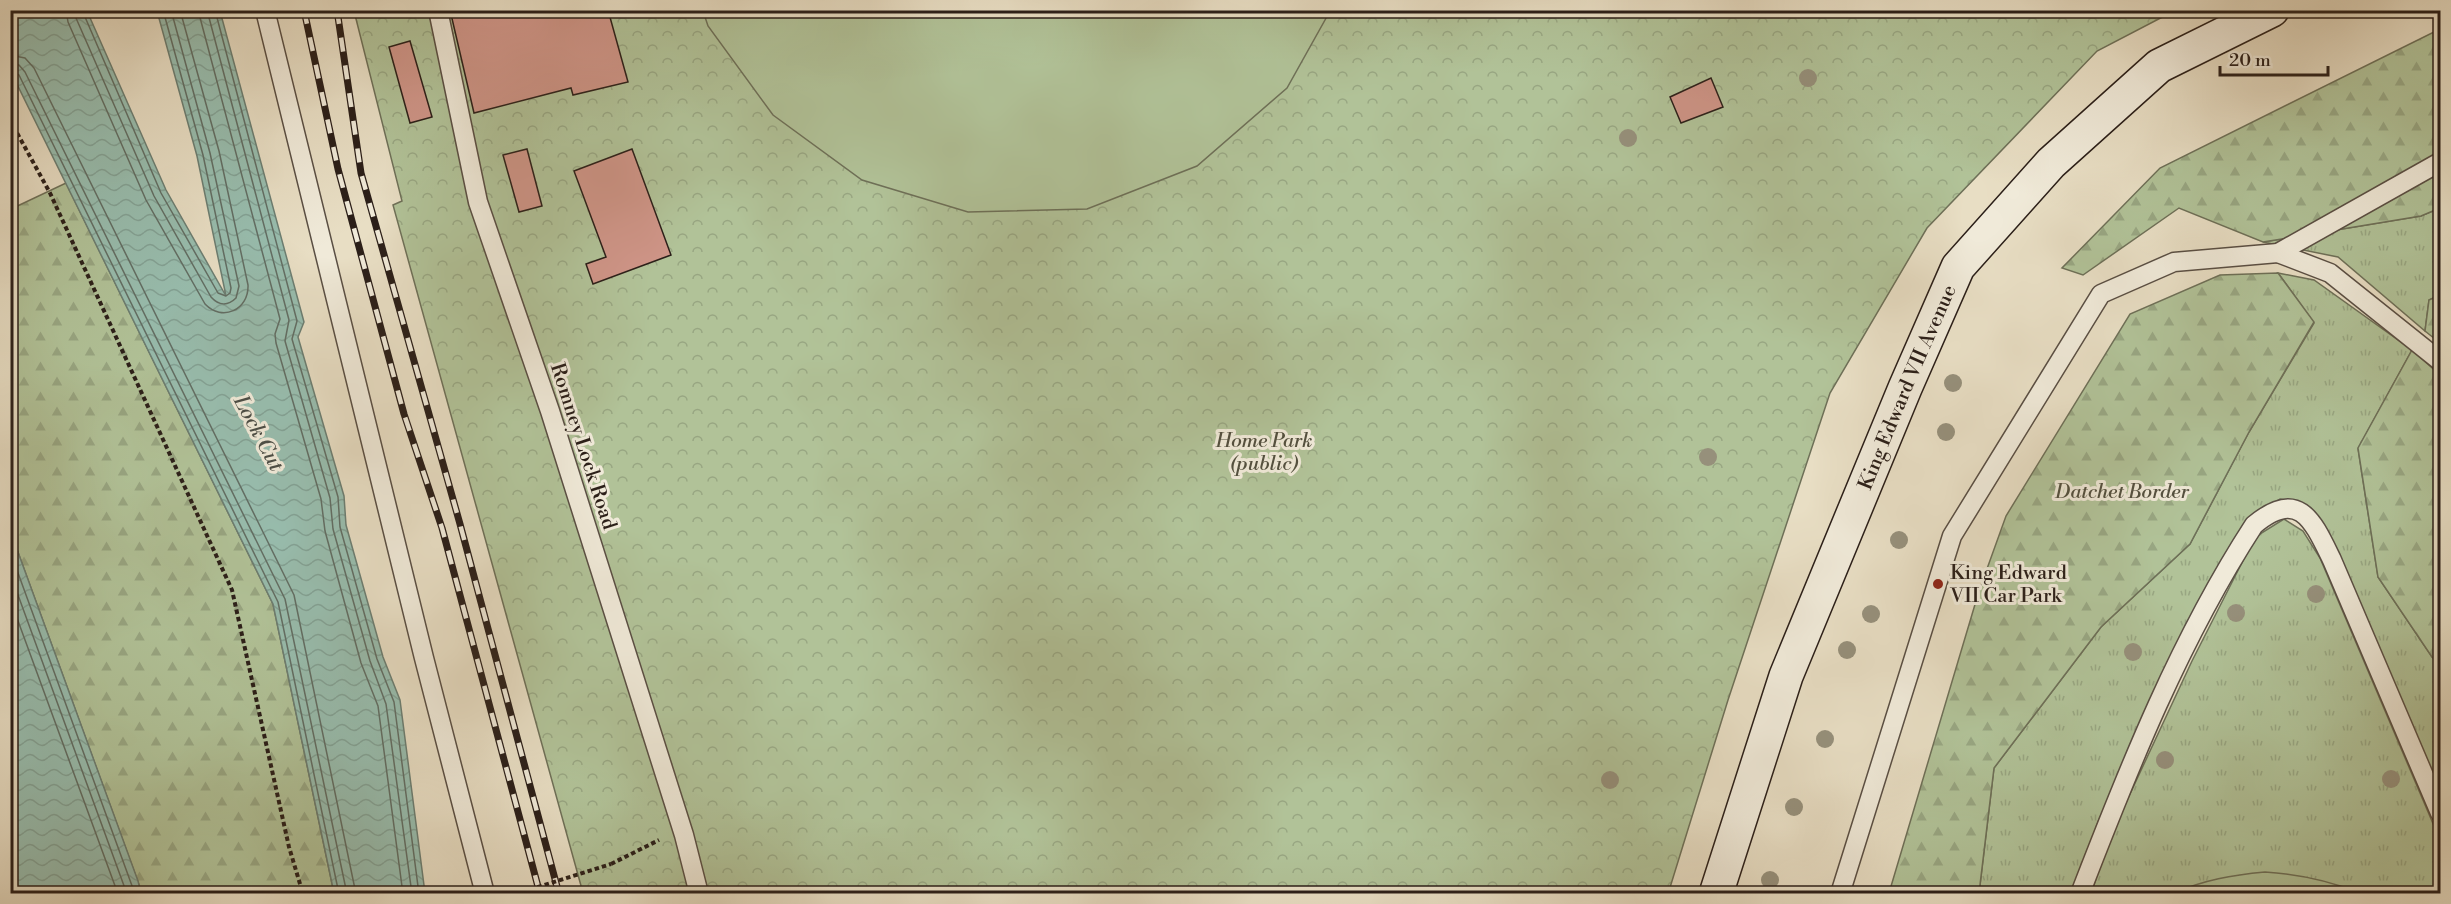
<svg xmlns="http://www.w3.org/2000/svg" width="2451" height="904" viewBox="0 0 2451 904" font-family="'Libre Bodoni',serif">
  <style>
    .grass { fill: url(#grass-tufts); stroke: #6e7058; stroke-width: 1.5 }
    .forest { fill: url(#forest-firs); stroke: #6e7058; stroke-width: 1.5 }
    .park { fill: url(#park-crowns); stroke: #6e7058; stroke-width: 1.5 }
    .garden { fill: #b1c298; stroke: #6e7058; stroke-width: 1.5 }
    .water { fill: url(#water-waves); stroke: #6c7e72; stroke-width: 1.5 }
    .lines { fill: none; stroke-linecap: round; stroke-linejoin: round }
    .shore { stroke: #626e64; stroke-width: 1.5 }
    .building { fill: #cf9588; stroke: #2b1f19; stroke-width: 1.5 }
    .service-casing { stroke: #5a4f44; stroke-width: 21 }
    .secondary-casing { stroke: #2b1f19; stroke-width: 36 }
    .path { stroke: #2b1f19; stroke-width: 4; stroke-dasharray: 4.5 3; stroke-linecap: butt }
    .service { stroke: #f0ead9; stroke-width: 18 }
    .secondary { stroke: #f0ead9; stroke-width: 33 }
    .rail-casing { stroke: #2b1f19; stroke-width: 7 }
    .rail { stroke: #f0ead9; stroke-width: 4.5; stroke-dasharray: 14; stroke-linecap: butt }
    .path-bridge { stroke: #2b1f19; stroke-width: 4; stroke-dasharray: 4.5 3; stroke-linecap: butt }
    .tree { fill: #96907b }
    .poi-dot { fill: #8f2418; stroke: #f0ead9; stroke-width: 2 }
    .labels { text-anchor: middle; stroke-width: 6; stroke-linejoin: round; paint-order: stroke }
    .street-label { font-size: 20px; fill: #2b1f19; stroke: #f0ead9 }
    .park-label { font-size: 20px; font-style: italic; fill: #53503f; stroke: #f0ead9 }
    .poi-label { font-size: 20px; fill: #2b1f19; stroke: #f0ead9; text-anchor: start }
    .water-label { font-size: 21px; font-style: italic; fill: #4c4e46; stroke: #f0ead9 }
  </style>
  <defs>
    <pattern id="grass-tufts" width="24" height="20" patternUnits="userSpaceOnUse" patternTransform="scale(1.5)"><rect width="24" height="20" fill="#b1c298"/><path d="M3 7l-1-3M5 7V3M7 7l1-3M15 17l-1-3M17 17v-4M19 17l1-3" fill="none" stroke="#98a682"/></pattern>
    <pattern id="forest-firs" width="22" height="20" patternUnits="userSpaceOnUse" patternTransform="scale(1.5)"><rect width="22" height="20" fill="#b1c298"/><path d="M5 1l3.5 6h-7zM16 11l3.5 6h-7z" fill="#98a682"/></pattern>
    <pattern id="park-crowns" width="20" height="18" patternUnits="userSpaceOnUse" patternTransform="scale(1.5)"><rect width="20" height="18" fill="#b1c298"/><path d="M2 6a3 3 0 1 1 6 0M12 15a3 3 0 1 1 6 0" fill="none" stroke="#98a682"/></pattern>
    <pattern id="water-waves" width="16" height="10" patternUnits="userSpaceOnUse" patternTransform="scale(1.5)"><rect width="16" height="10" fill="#98bdae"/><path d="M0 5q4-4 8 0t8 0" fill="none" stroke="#83a295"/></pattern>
  </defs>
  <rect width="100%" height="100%" fill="#e8dec4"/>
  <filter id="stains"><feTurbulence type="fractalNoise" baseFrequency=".00333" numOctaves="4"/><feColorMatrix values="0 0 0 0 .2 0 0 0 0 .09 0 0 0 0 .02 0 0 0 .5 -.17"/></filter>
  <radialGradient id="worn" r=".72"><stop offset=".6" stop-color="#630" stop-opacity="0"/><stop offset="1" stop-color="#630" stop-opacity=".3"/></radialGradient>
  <g class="grass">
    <polygon points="2440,208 2440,295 2429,300 2425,331 2338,257 2263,242 2421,216"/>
    <polygon points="2278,273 2314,280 2412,350 2358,449 2378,577 2432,657 2440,664 2440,795 2324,525 2306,505 2280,499 2256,514 2168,665 2098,822 2073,893 1979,894 1994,768 2101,627 2190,544 2249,432 2314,323"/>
    <polygon points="2284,519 2303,531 2320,558 2440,840 2440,893 2091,894 2108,841 2192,661 2255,537"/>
  </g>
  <g class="forest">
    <polygon points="2440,29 2440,208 2421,216 2263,242 2179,208 2083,275 2062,268 2160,168"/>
    <polygon points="66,183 273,604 334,893 142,893 11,533 11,209"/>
    <polygon points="2278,273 2314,322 2249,432 2190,544 2101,627 1994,768 1979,893 1889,893 1979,591 2006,516 2130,314 2220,275"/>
    <polygon points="2440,295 2440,343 2425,331 2429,300"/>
    <polygon points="2412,350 2440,375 2440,664 2432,657 2378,577 2358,448"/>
  </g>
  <polygon class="park" points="354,11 2174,11 2097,51 1927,228 1830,393 1728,700 1668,894 583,893 393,205 402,201"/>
  <g class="garden">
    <polygon points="703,11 703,10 1330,11 1287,88 1197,166 1087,209 968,212 862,180 773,115 708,26"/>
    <path d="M2265,872C2299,874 2328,880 2360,893H2174C2204,880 2232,875 2265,872Z"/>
  </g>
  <g class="water">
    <polygon points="11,10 87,11 166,190 226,296 197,156 157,11 220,11 304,322 298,337 344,496 346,525 383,657 400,700 425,893 334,893 273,604 11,72"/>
    <polygon points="11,533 138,881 141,893 11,893"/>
  </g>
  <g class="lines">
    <g class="shore">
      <path d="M66,10L68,22L146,200L205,304C222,322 249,310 248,285L219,151L180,10"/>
      <path d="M75,10L76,18L154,196L211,297C219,306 228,306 236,298L239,286L210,153L171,10"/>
      <polyline points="82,10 161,193 218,293 226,296 230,293 231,288 203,155 163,10"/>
      <polyline points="198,10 280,319 275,334 276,343 321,499 325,531 361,663 378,706 403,894"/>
      <polyline points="207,10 289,320 285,341 330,498 333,529 370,661 386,704 412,894"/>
      <polyline points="215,10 297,321 292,339 338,497 340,527 377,659 394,702 419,894"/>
      <polyline points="10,55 25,58 34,68 294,595 356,894"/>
      <polyline points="10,64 19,65 25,72 285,599 347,894"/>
      <polyline points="10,71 19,75 278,602 339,894"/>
      <polyline points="10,551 135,894"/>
      <polyline points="10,573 127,894"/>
      <polyline points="10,599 118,894"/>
    </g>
  </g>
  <g class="building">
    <polygon points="450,10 608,10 628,82 573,95 571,88 474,113"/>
    <polygon points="410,41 432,117 410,123 389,47"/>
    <polygon points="1711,78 1723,107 1681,123 1670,97"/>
    <polygon points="527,149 542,206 519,212 503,155"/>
    <polygon points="632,149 671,255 593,284 586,264 606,257 574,171"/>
  </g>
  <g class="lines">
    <g class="service-casing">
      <g id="service">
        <polyline points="265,10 424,658 485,894"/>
        <polyline points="438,10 478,202 550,411 684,835 699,894"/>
        <polyline points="2278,253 2330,273 2440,361"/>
        <polyline points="1840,894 1952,536 2101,294 2174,262 2278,253 2440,162"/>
        <path d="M2080,894C2129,767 2180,639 2254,525C2299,487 2313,521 2332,560L2440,813"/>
      </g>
    </g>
    <g class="secondary-casing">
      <g id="secondary">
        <path id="s1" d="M1716,894L1786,676L1905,388L1958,267L2051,163L2159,66L2272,10"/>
      </g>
    </g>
    <g class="path">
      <polyline points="10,120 50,193 232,590 289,847 303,894"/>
      <polyline points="611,864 659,840"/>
    </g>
    <use href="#service" class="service"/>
    <use href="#secondary" class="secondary"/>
    <g class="rail-casing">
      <g id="rail">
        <polyline points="304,10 338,169 404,414 442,528 540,894"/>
        <polyline points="337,10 361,173 460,524 559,894"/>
      </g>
    </g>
    <use href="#rail" class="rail"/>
    <polyline class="path-bridge" points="516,894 611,864"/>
  </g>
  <g class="tree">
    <circle cx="1808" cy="78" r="9"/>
    <circle cx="1628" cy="138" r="9"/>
    <circle cx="1953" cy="383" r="9"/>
    <circle cx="1946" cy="432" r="9"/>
    <circle cx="1708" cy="457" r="9"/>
    <circle cx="1899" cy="540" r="9"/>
    <circle cx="2316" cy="594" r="9"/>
    <circle cx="2236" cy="613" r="9"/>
    <circle cx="1871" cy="614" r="9"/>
    <circle cx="1847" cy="650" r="9"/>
    <circle cx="2133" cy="652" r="9"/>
    <circle cx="1825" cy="739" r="9"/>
    <circle cx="2165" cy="760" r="9"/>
    <circle cx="2391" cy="779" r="9"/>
    <circle cx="1610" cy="780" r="9"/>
    <circle cx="1794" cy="807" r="9"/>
    <circle cx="1770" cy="880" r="9"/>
  </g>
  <circle class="poi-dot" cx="1938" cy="584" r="6"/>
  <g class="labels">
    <g class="street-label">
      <text dy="7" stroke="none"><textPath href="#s1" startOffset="542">King Edward VII Avenue</textPath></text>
      <text transform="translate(584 446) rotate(72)" y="7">Romney Lock Road</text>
    </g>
    <g class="park-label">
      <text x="1264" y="447">Home Park<tspan x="1264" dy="23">(public)</tspan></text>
      <text x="2122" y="498">Datchet Border</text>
    </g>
    <g class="poi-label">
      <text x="1950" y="579">King Edward<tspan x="1950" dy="23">VII Car Park</tspan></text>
    </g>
    <g class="water-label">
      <text transform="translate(259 433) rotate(62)" y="7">Lock Cut</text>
    </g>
  </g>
  <rect width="2451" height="904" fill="none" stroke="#e8dec4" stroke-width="36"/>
  <rect x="12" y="12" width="2427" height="880" fill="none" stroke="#2b1f19" stroke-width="3"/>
  <rect x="18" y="18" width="2415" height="868" fill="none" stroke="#2b1f19" stroke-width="1.5"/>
  <path d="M2220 66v9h108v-9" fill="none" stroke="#2b1f19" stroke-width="3"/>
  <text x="2229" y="66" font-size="18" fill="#2b1f19" stroke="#f0ead9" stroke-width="4.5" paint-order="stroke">20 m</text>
  <rect width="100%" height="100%" filter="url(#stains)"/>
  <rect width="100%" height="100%" fill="url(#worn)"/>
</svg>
